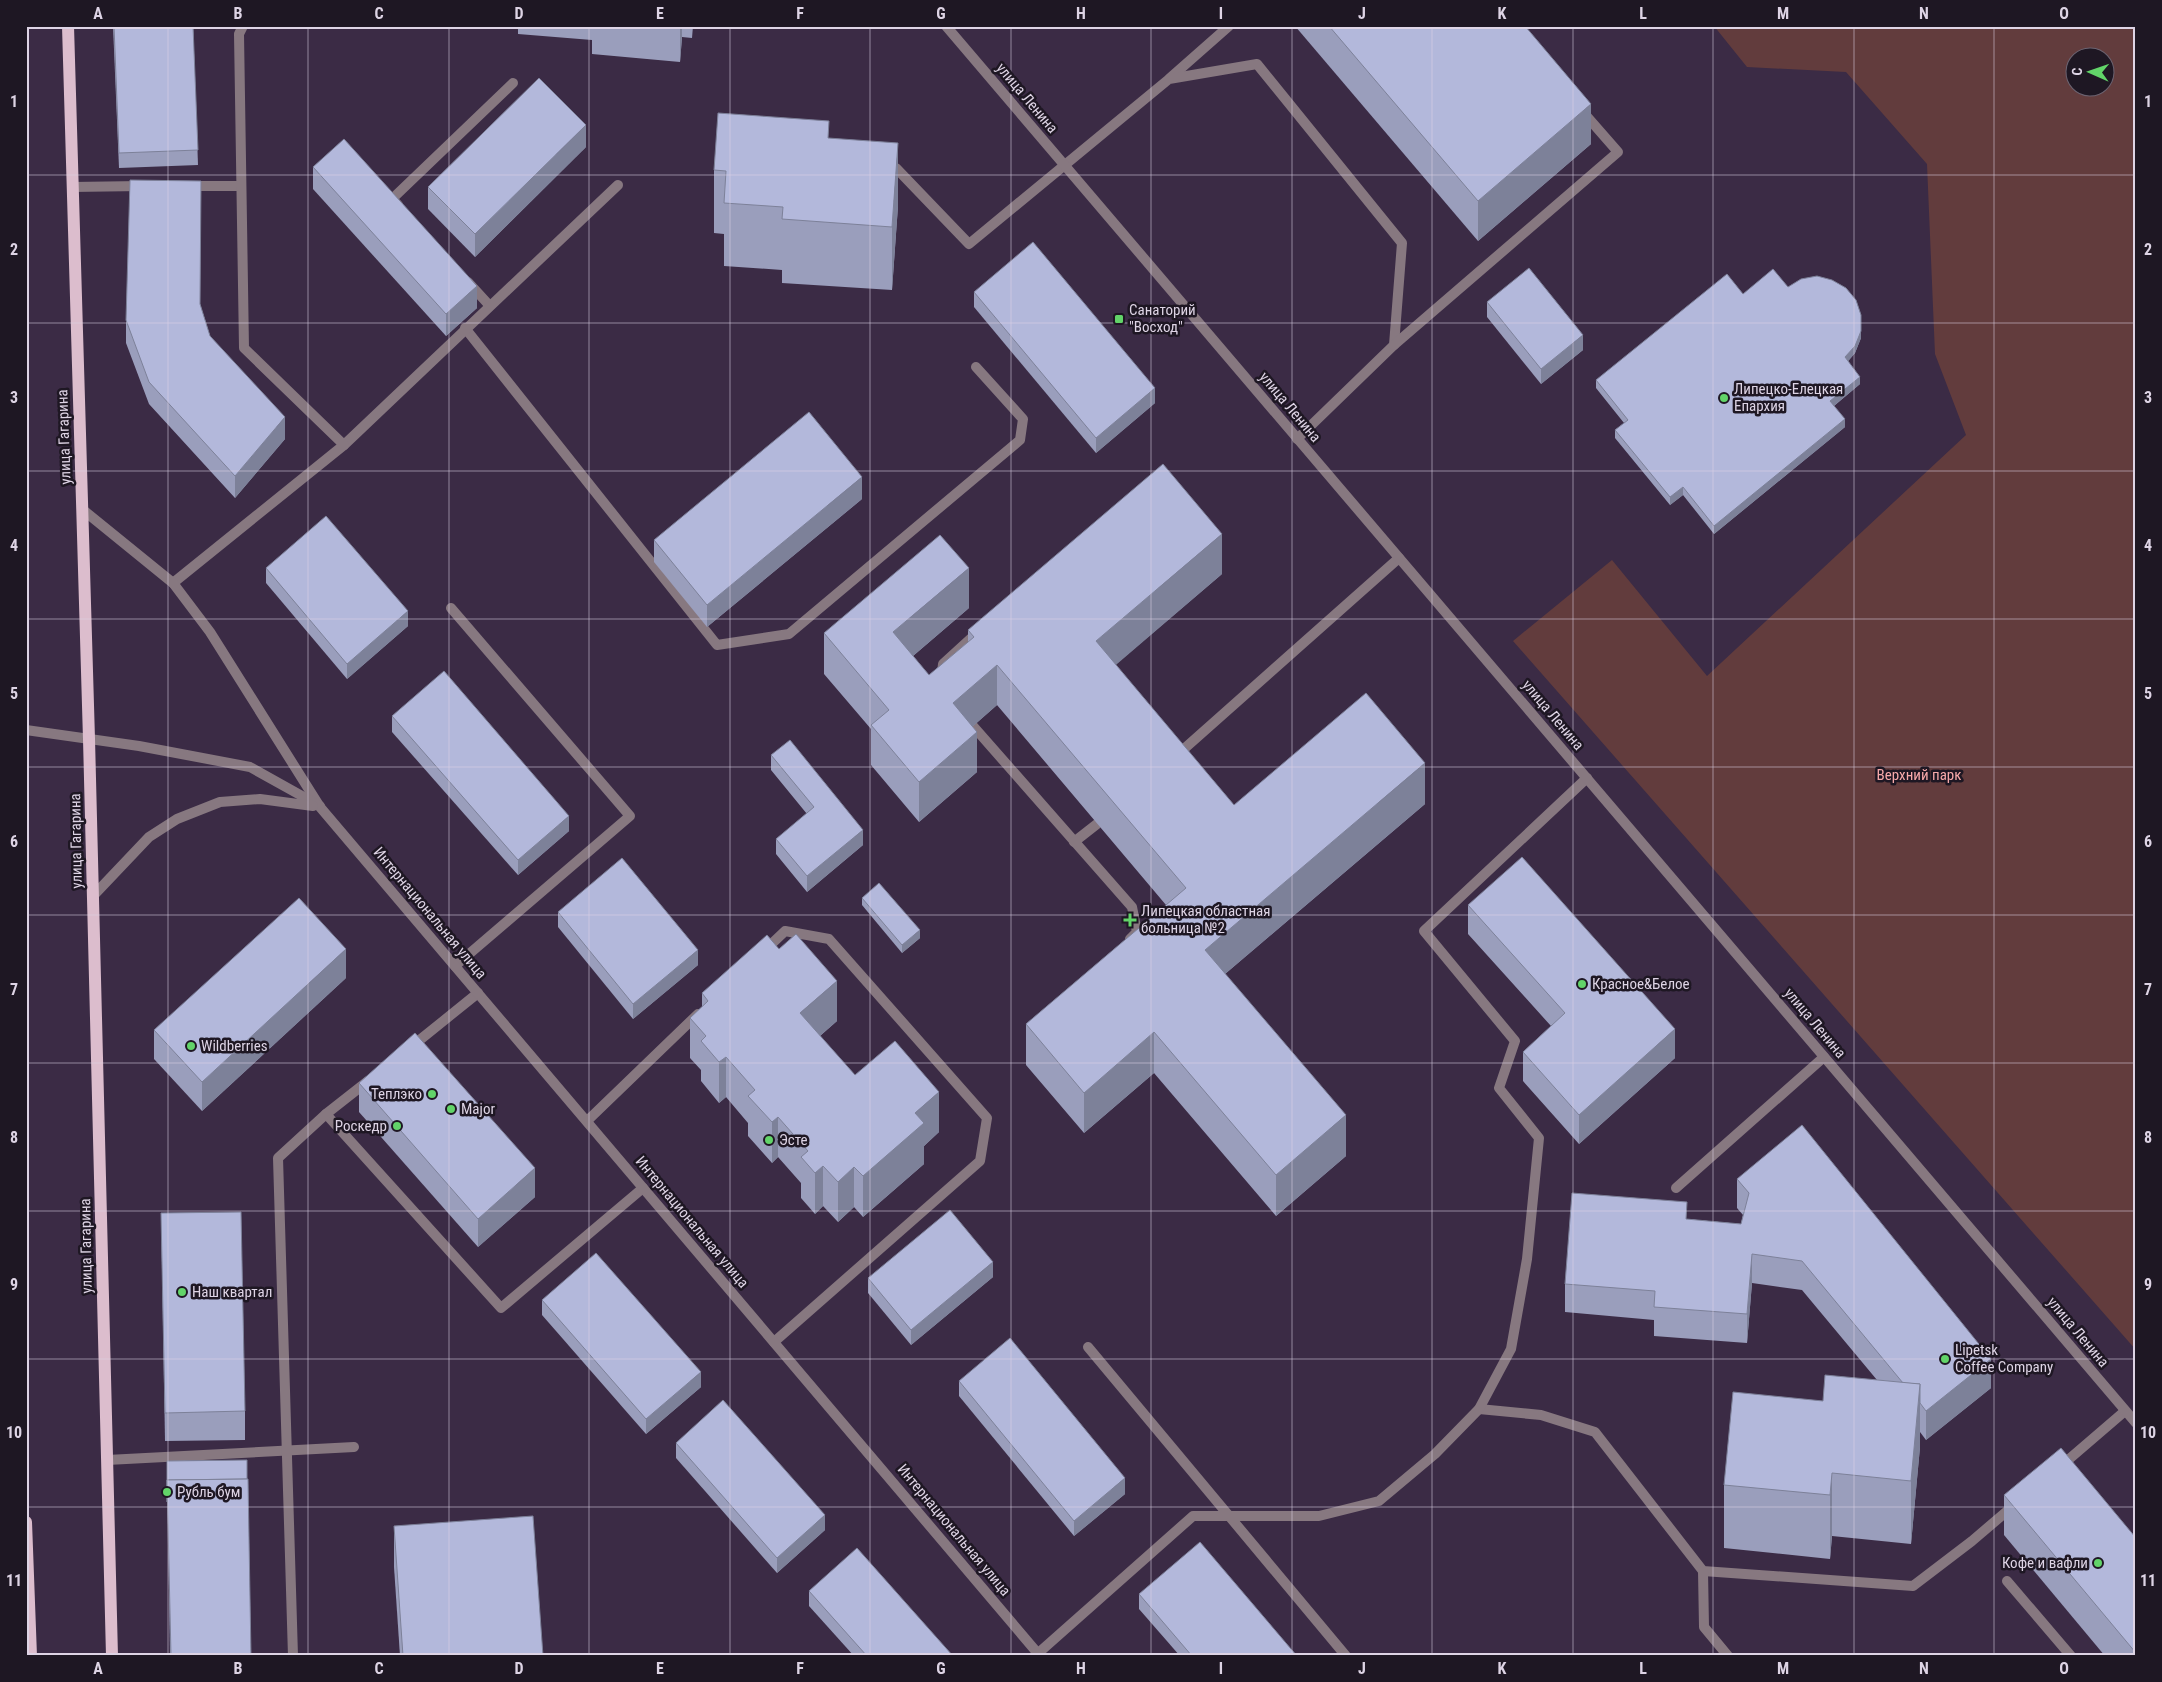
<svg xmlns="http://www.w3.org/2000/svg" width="2162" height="1682" viewBox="0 0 2162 1682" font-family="'Roboto Condensed',sans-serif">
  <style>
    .green { fill: #623c3d; fill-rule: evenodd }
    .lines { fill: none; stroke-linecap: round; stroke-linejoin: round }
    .service { stroke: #877880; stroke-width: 10 }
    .minor { stroke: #877880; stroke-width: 10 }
    .tertiary { stroke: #877880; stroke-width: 10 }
    .primary { stroke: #dcbdcd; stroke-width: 12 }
    .wall { fill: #9a9ebc }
    .shaded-wall { fill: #7d8199 }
    .building { fill: #b3b8db; stroke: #7d8199 }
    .grid { fill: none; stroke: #ded4e5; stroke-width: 1; stroke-opacity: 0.55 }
    .poi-dot { fill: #62d469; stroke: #1e1723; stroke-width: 2 }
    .labels { text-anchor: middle; stroke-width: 5; stroke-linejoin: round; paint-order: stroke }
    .street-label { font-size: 15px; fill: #ded4e5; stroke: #1e1723 }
    .poi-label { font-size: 15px; fill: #ded4e5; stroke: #1e1723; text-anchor: start }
    .park-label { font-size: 15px; fill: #f7a9aa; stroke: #1e1723 }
    .neatline { fill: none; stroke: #ded4e5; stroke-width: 2 }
    .grid-label { font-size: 16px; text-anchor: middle; font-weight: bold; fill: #ded4e5 }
  </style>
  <rect width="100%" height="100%" fill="#3b2b45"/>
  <path class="green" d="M1714,26H2136V1350L1513,641L1612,560L1707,676L1966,435L1935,354L1927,164L1846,72L1747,67ZM2074,58H2104V88H2074Z"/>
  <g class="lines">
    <g class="service">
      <polyline points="1170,78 1229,26"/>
      <polyline points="886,168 896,168 969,244 1169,79 1257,64 1402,243 1394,345 1297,439"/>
      <polyline points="188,186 241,186"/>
      <polyline points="72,187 141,186"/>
      <polyline points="398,205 392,199 513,83"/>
      <polyline points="468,282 489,305"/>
      <polyline points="465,328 717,645 789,634 1020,440 1023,419 976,367"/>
      <polyline points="1394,345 1618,152 1583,112"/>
      <polyline points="344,445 618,185"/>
      <polyline points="173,583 344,445 244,348 239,34 243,26"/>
      <polyline points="451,608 630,816 455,966"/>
      <polyline points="942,672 943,664 978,632"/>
      <polyline points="973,726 1132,907 1137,932 1130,939"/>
      <polyline points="1176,756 1399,558"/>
      <polyline points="1074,842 1097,824"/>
      <polyline points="765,950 785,931 829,939 987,1118 980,1161 774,1342"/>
      <polyline points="411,1047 478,993"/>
      <polyline points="326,1114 501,1308 643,1188"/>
      <polyline points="587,1121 698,1014"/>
      <polyline points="1676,1188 1824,1057"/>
      <polyline points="1088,1347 1346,1656"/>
      <polyline points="1479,1409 1541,1415 1595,1432 1703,1571 1913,1586 1972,1541 2013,1506"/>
      <polyline points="107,1460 354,1447"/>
      <polyline points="2061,1466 2125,1411"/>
      <polyline points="1703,1571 1704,1627 1728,1656"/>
      <polyline points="2007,1581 2071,1656"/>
      <polyline points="293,1656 278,1158 326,1114 368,1081"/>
      <polyline points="1035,1656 1193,1516 1319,1516 1379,1501 1435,1454 1479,1409 1511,1349 1527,1259 1539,1138 1499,1088 1515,1041 1424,931 1587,778"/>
    </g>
    <g class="minor">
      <polyline points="82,509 173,583 210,632 320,807 1040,1656"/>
      <polyline points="26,730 139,746 250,767 320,806"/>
      <polyline points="93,896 149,837 177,819 220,802 260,799 313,806"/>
    </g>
    <polyline class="tertiary" points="946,26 2136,1423"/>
    <g class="primary">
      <polyline points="68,26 89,739 112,1656"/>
      <polyline points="26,1522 31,1656"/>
    </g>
  </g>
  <g class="wall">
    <polygon points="113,26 193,26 198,165 119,168"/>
    <polygon points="518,26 693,26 692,38 682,37 680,62 592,54 592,40 518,34"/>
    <polygon points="1295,26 1525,26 1591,144 1478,241"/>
    <polygon points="829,138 898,206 892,290 782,283 782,270 724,266 724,234 714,233 714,170"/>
    <polygon points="586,147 475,257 428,209 428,187"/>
    <polygon points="313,167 477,308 446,336 313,189"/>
    <polygon points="1788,287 1861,338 1855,353 1848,361 1860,384 1834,406 1845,427 1714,534 1683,495 1670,505 1615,438 1615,430 1624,423 1596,388 1596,380 1743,294"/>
    <polygon points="974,292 1155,403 1096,453 974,307"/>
    <polygon points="1487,302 1583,350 1541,384 1487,317"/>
    <polygon points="200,304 210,336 285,439 235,498 149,404 126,343 126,320"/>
    <polygon points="862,499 707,627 654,562 654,540"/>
    <polygon points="266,568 408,626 347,679 266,583"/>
    <polygon points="1222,574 1115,665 1234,805 1425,804 1225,974 1346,1156 1276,1216 1154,1073 1084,1133 1026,1065 1026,1024 1166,905 997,705 973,726 977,772 919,822 871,765 871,729 824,674 824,633 969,608 913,656 929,675 968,642 968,630"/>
    <polygon points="392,716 569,831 518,875 392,732"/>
    <polygon points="771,755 863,845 807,892 776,854 776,839 807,814 771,770"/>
    <polygon points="862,898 920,938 902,953 862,905"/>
    <polygon points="1468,905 1675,1058 1579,1144 1523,1081 1523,1052 1551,1026 1468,934"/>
    <polygon points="558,912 698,965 633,1019 558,927"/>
    <polygon points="346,978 202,1111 154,1059 154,1030"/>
    <polygon points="702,993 837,1021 820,1036 855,1075 939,1132 924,1146 924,1164 863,1217 854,1207 838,1222 823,1206 815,1214 801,1198 801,1183 778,1157 772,1163 748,1136 748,1123 726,1097 719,1103 701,1081 701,1070 690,1058 690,1018 702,1007"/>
    <polygon points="359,1083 535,1197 478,1247 359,1112"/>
    <polygon points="1737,1179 1991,1388 1926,1440 1920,1432 1920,1447 1911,1544 1832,1536 1830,1559 1724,1548 1724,1485 1823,1401 1877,1380 1802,1290 1752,1283 1747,1343 1654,1336 1654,1320 1565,1312 1565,1284 1687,1219 1741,1224 1743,1215 1737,1208"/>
    <polygon points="161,1213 245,1411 245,1440 165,1441"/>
    <polygon points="993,1277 911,1345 868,1293 868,1278"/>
    <polygon points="542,1300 701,1387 646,1434 542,1315"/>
    <polygon points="959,1381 1125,1494 1074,1536 959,1396"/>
    <polygon points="676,1443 825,1530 777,1573 676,1458"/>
    <polygon points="167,1461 251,1656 170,1656"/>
    <polygon points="2004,1495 2136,1538 2136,1656 2105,1656 2004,1535"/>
    <polygon points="394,1526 543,1656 400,1656 394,1567"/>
    <polygon points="809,1591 953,1656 854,1656 809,1606"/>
    <polygon points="1139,1594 1297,1656 1180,1656 1139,1609"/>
  </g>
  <g class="shaded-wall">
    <polygon points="680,26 682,26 682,37 680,62"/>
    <polygon points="1591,104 1591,144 1478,241 1478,201"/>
    <polygon points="586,125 586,147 475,257 475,234"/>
    <polygon points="898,143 898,206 892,290 892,227"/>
    <polygon points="477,286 477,308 446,336 446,314"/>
    <polygon points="1861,315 1861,338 1855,353 1845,365 1845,357"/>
    <polygon points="1583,335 1583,350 1541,384 1541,369"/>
    <polygon points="1860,377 1860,384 1830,409 1830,401"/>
    <polygon points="1155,388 1155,403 1096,453 1096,438"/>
    <polygon points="285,417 285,439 235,498 235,476"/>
    <polygon points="1845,419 1845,427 1714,534 1714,526"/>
    <polygon points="862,477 862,499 707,627 707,605"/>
    <polygon points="1683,487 1683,495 1670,505 1670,497"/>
    <polygon points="1222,534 1222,574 1096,682 1096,641"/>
    <polygon points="969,568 969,608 893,673 893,632"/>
    <polygon points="408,611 408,626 347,679 347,664"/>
    <polygon points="997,665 997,705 953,744 953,703"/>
    <polygon points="977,732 977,772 919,822 919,782"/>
    <polygon points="1425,763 1425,804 1205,991 1205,950"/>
    <polygon points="569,816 569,831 518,875 518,860"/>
    <polygon points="863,830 863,845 807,892 807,876"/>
    <polygon points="920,930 920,938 902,953 902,945"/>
    <polygon points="346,949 346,978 202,1111 202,1082"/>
    <polygon points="698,950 698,965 633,1019 633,1004"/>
    <polygon points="837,981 837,1021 800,1053 800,1013"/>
    <polygon points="1675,1029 1675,1058 1579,1144 1579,1115"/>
    <polygon points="1154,1032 1154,1073 1084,1133 1084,1093"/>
    <polygon points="726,1057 726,1097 719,1103 719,1062"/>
    <polygon points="939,1092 939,1132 924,1146 924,1164 863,1217 863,1176 915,1113"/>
    <polygon points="1346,1115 1346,1156 1276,1216 1276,1175"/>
    <polygon points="778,1117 778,1157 772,1163 772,1122"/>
    <polygon points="823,1166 823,1206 815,1214 815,1173"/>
    <polygon points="854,1167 854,1207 838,1222 838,1182"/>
    <polygon points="535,1168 535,1197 478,1247 478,1219"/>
    <polygon points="1752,1254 1752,1283 1747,1343 1747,1314"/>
    <polygon points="993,1262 993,1277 911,1345 911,1330"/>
    <polygon points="1991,1359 1991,1388 1926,1440 1926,1411"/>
    <polygon points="701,1372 701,1387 646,1434 646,1419"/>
    <polygon points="1920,1384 1920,1447 1911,1544 1911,1481"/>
    <polygon points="1832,1473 1832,1536 1830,1559 1830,1495"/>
    <polygon points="1125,1478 1125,1494 1074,1536 1074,1521"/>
    <polygon points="825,1515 825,1530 777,1573 777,1558"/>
  </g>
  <g class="building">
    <polygon points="114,26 193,26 198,150 119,153"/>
    <polygon points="1329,26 1525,26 1591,104 1478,201"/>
    <polygon points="539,78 586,125 475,234 428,187"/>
    <polygon points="718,113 829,121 828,138 898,143 892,227 782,219 783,207 724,203 726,171 714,170"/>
    <polygon points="344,139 477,286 446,314 313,167"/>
    <polygon points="130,180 201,181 200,304 210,336 285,417 235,476 149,382 126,320"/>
    <polygon points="1033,242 1155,388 1096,438 974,292"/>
    <polygon points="1529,268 1583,335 1541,369 1487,302"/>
    <polygon points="1773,269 1788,287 1801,279 1817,276 1832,280 1846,288 1856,300 1861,315 1861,331 1855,346 1845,357 1860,377 1830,401 1845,419 1714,526 1683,487 1670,497 1615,430 1628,420 1596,380 1727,274 1743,294"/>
    <polygon points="809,412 862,477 707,605 654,540"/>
    <polygon points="1163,464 1222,534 1096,641 1234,805 1366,693 1425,763 1205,950 1346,1115 1276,1175 1154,1032 1084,1093 1026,1024 1186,888 997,665 953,703 977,732 919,782 871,725 889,710 824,633 940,535 969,568 893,632 929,675 974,637 968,630"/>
    <polygon points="326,516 408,611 347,664 266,568"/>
    <polygon points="444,671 569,816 518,860 392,716"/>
    <polygon points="790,740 863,830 807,876 776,839 814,807 771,755"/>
    <polygon points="1522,857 1675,1029 1579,1115 1523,1052 1565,1013 1468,905"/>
    <polygon points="622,858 698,950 633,1004 558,912"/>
    <polygon points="879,883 920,930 902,945 862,898"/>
    <polygon points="299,898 346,949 202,1082 154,1030"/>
    <polygon points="796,934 837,981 800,1013 855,1075 895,1041 939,1092 915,1113 924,1123 863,1176 854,1167 838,1182 823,1166 815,1173 801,1157 808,1151 778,1117 772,1122 748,1096 755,1090 726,1057 719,1062 701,1041 706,1036 690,1018 708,1001 702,993 767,935 779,949"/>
    <polygon points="415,1033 535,1168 478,1219 359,1083"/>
    <polygon points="1802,1125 1991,1359 1926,1411 1920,1403 1920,1384 1903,1383 1802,1261 1752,1254 1747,1314 1654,1307 1655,1291 1565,1284 1572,1193 1687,1202 1686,1219 1741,1224 1749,1193 1737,1179"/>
    <polygon points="950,1210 993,1262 911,1330 868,1278"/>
    <polygon points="241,1212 245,1411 165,1413 161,1213"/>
    <polygon points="596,1253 701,1372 646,1419 542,1300"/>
    <polygon points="1010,1338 1125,1478 1074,1521 959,1381"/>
    <polygon points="1825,1375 1920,1384 1911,1481 1832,1473 1830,1495 1724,1485 1733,1392 1823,1401"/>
    <polygon points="723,1400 825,1515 777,1558 676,1443"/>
    <polygon points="2061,1448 2136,1538 2136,1653 2004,1495"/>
    <polygon points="247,1460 247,1479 167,1480 167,1502 167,1461"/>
    <polygon points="248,1479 251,1656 171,1656 167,1480"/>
    <polygon points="533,1516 543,1656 403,1656 394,1526"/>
    <polygon points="1200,1542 1297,1656 1192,1656 1139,1594"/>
    <polygon points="857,1548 953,1656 867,1656 809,1591"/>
  </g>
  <path class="grid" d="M168,26V1656M308,26V1656M449,26V1656M589,26V1656M730,26V1656M870,26V1656M1011,26V1656M1151,26V1656M1292,26V1656M1432,26V1656M1573,26V1656M1713,26V1656M1854,26V1656M1994,26V1656M26,175H2136M26,323H2136M26,471H2136M26,619H2136M26,767H2136M26,915H2136M26,1063H2136M26,1211H2136M26,1359H2136M26,1507H2136"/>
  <g class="poi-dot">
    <rect x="1114" y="314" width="10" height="10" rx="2.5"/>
    <circle cx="1724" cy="398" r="5"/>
    <path d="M1127.5 912.5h5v5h5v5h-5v5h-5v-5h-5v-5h5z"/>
    <circle cx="1582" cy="984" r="5"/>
    <circle cx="191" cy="1046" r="5"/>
    <circle cx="432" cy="1094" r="5"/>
    <circle cx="451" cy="1109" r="5"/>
    <circle cx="397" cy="1126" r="5"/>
    <circle cx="769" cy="1140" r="5"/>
    <circle cx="182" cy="1292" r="5"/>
    <circle cx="1945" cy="1359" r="5"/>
    <circle cx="167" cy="1492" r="5"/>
    <circle cx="2098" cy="1563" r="5"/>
  </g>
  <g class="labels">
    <g class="street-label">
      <text transform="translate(1027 98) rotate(50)" y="5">улица Ленина</text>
      <text transform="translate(1290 407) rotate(50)" y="5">улица Ленина</text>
      <text transform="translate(64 437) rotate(-92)" y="5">улица Гагарина</text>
      <text transform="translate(1553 715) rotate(50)" y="5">улица Ленина</text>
      <text transform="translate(76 841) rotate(-91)" y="5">улица Гагарина</text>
      <text transform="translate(430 913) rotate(50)" y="5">Интернациональная улица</text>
      <text transform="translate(1815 1023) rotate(50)" y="5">улица Ленина</text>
      <text transform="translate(692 1222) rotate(50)" y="5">Интернациональная улица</text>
      <text transform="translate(86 1246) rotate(-91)" y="5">улица Гагарина</text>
      <text transform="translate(2078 1332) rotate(50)" y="5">улица Ленина</text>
      <text transform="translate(954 1530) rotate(50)" y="5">Интернациональная улица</text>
    </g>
    <g class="poi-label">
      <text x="1129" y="315">Санаторий<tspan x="1129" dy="17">"Восход"</tspan></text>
      <text x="1734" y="394">Липецко-Елецкая<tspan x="1734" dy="17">Епархия</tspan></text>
      <text x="1141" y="916">Липецкая областная<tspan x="1141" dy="17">больница №2</tspan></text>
      <text x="1592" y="989">Красное&amp;Белое</text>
      <text x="201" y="1051">Wildberries</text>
      <text x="422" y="1099" text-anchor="end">Теплэко</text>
      <text x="461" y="1114">Major</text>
      <text x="387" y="1131" text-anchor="end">Роскедр</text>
      <text x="779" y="1145">Эсте</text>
      <text x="192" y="1297">Наш квартал</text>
      <text x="1955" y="1355">Lipetsk<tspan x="1955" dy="17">Coffee Company</tspan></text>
      <text x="177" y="1497">Рубль бум</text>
      <text x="2088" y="1568" text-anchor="end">Кофе и вафли</text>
    </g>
    <g class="park-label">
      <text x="1919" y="780">Верхний парк</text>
    </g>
  </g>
  <rect width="2162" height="1682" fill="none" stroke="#1e1723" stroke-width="55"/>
  <g transform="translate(2090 72) rotate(272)"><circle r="24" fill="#1e1723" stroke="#6b6371"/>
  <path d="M0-4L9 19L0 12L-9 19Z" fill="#62d469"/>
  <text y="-8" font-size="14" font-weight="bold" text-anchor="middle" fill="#ded4e5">С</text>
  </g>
  <rect x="28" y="28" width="2106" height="1626" class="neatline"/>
  <g class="grid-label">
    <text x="98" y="19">A</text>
    <text x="238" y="19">B</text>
    <text x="379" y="19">C</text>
    <text x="519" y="19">D</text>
    <text x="660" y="19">E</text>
    <text x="800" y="19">F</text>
    <text x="941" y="19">G</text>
    <text x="1081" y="19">H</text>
    <text x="1221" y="19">I</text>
    <text x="1362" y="19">J</text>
    <text x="1502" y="19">K</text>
    <text x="1643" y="19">L</text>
    <text x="1783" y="19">M</text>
    <text x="1924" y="19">N</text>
    <text x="2064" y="19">O</text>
    <text x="14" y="107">1</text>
    <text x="2148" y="107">1</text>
    <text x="14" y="255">2</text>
    <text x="2148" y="255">2</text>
    <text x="14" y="403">3</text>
    <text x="2148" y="403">3</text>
    <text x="14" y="551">4</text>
    <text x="2148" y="551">4</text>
    <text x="14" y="699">5</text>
    <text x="2148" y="699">5</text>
    <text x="14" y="847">6</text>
    <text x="2148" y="847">6</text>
    <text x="14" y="995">7</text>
    <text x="2148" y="995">7</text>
    <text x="14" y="1143">8</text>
    <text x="2148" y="1143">8</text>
    <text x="14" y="1290">9</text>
    <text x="2148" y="1290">9</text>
    <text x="14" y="1438">10</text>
    <text x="2148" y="1438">10</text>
    <text x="14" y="1586">11</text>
    <text x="2148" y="1586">11</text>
    <text x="98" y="1674">A</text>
    <text x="238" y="1674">B</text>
    <text x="379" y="1674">C</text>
    <text x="519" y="1674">D</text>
    <text x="660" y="1674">E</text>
    <text x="800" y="1674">F</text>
    <text x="941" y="1674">G</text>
    <text x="1081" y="1674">H</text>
    <text x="1221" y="1674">I</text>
    <text x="1362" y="1674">J</text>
    <text x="1502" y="1674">K</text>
    <text x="1643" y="1674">L</text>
    <text x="1783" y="1674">M</text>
    <text x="1924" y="1674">N</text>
    <text x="2064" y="1674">O</text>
  </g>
</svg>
